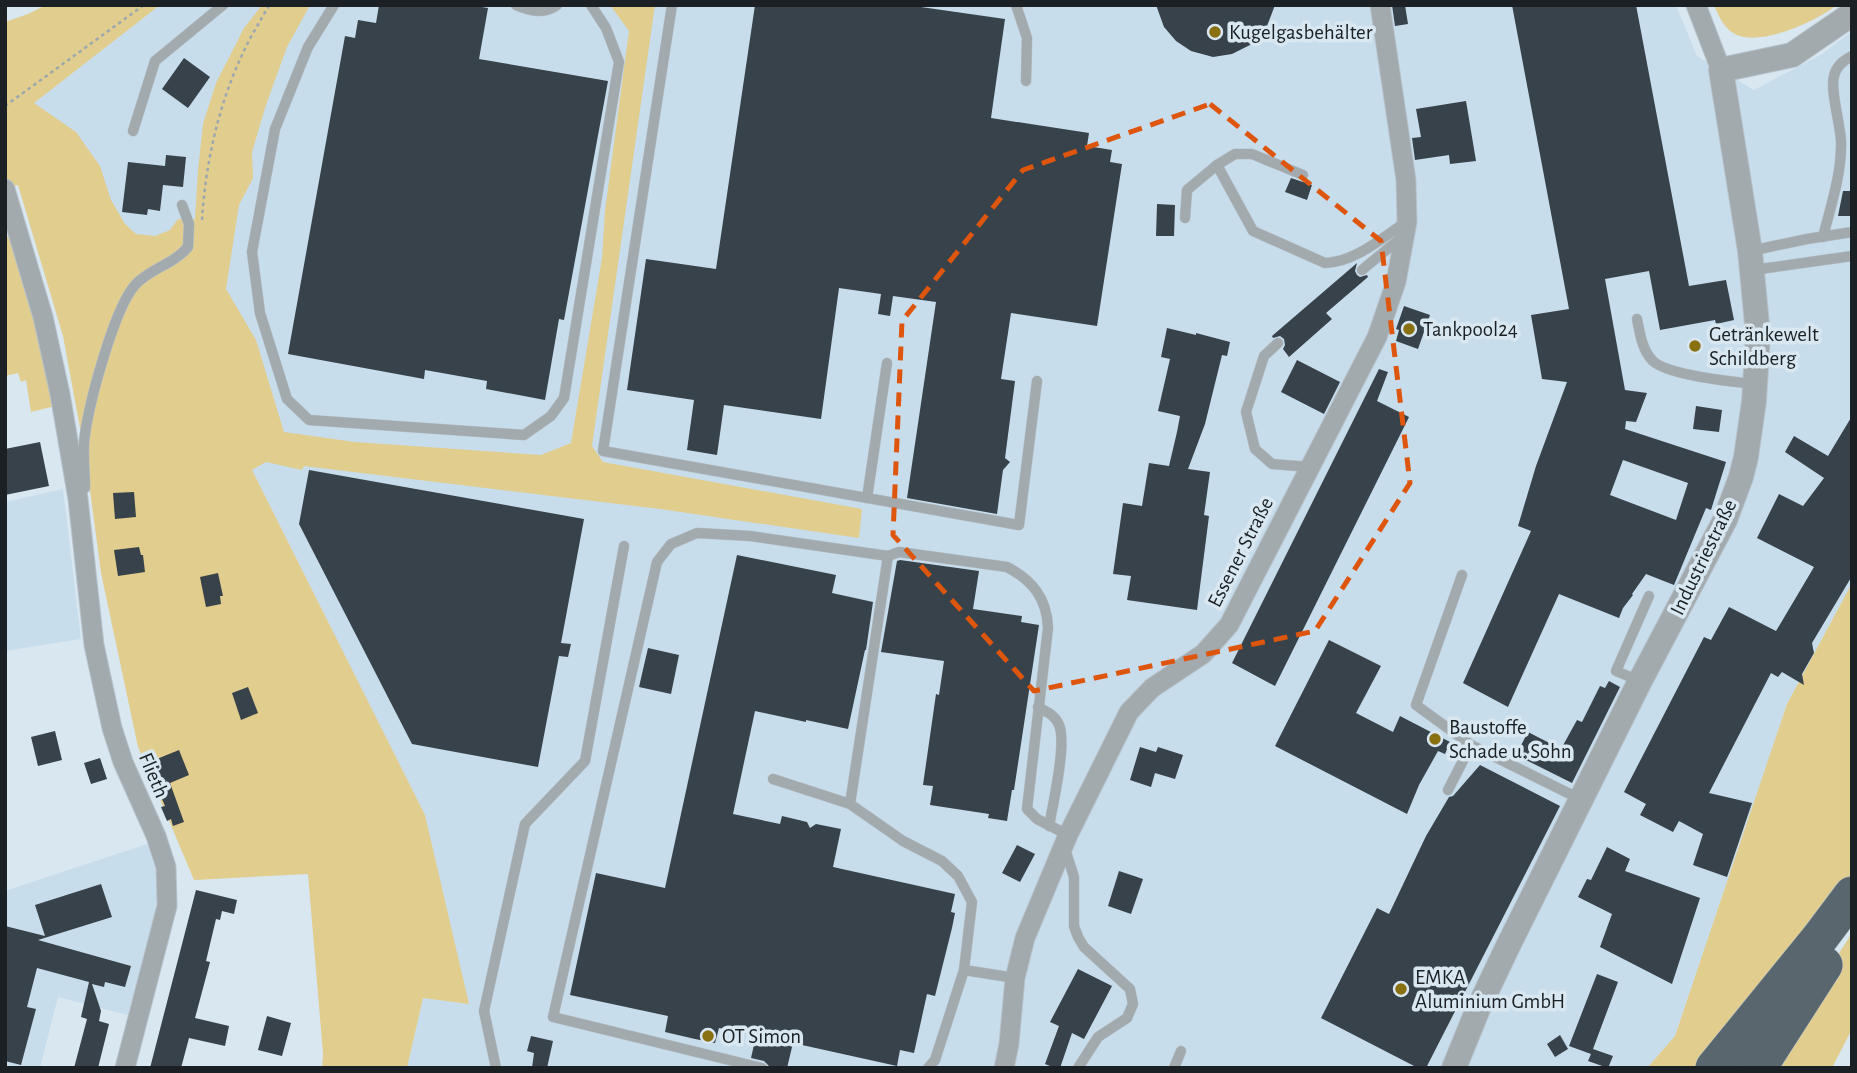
<svg xmlns="http://www.w3.org/2000/svg" width="1857" height="1073" viewBox="0 0 1857 1073" font-family="'Alegreya Sans',sans-serif">
  <style>
    .built { fill: #c8ddec }
    .green { fill: #e1cd8e }
    .building { fill: #37424a; fill-rule: evenodd }
    .lines { fill: none; stroke-linecap: round; stroke-linejoin: round }
    .service-casing { stroke: #b7c3cc; stroke-width: 11 }
    .minor-casing { stroke: #b7c3cc; stroke-width: 21 }
    .tertiary-casing { stroke: #b7c3cc; stroke-width: 26 }
    .motorway-casing { stroke: #b7c3cc; stroke-width: 38 }
    .path { stroke: #9ca8af; stroke-width: 2.5; stroke-dasharray: 3.5 3.5; stroke-linecap: butt }
    .service { stroke: #a3aaae; stroke-width: 10 }
    .minor { stroke: #a3aaae; stroke-width: 19 }
    .tertiary { stroke: #a3aaae; stroke-width: 24 }
    .motorway { stroke: #59666e; stroke-width: 37 }
    .marked { fill: none; stroke: #de560d; stroke-width: 5; stroke-dasharray: 14 9; stroke-linejoin: round }
    .poi-dot { fill: #897112; stroke: #d9e7f1; stroke-width: 2.5 }
    .labels { text-anchor: middle; stroke-width: 7; stroke-linejoin: round; paint-order: stroke }
    .poi-label { font-size: 21px; fill: #1a2023; stroke: #d9e7f1; text-anchor: start }
    .street-label { font-size: 21px; fill: #1a2023; stroke: #d9e7f1 }
  </style>
  <rect width="100%" height="100%" fill="#d9e7f1"/>
  <g class="built">
    <polygon points="160,5 1676,5 1697,56 1754,90 1822,54 1852,31 1852,583 1787,704 1675,1036 1647,1068 407,1068 423,998 469,1004 130,278 33,103"/>
    <polygon points="63,489 81,639 5,651 5,502"/>
    <polygon points="150,843 158,883 156,908 128,1015 58,997 40,1068 5,1068 5,891"/>
  </g>
  <g class="green">
    <polygon points="46,5 160,5 34,103 76,132 100,166 111,200 125,224 136,234 155,236 170,230 178,219 195,219 198,170 203,124 216,83 244,28 262,5 310,5 287,47 266,105 252,152 253,178 239,205 226,289 256,340 284,432 355,442 541,455 571,443 602,258 605,211 629,31 610,5 655,5 592,446 603,462 862,509 859,538 660,509 304,466 302,470 266,462 252,470 425,815 469,1004 423,998 407,1068 322,1068 323,1054 308,874 194,880 138,747 101,573 86,460 63,336 18,185 5,189 5,22 28,14"/>
    <path d="M1714,5H1837C1817,21 1762,46 1737,35C1725,30 1719,17 1714,5Z"/>
    <polygon points="5,234 14,244 39,316 55,406 31,412 26,380 21,382 18,373 5,376"/>
    <polygon points="1852,583 1852,876 1697,1068 1647,1068 1675,1036 1787,704"/>
    <polygon points="1852,933 1852,1029 1832,1068 1765,1068"/>
  </g>
  <g class="building">
    <polygon points="379,5 470,5 488,8 479,59 608,81 564,320 559,319 545,400 486,389 487,381 425,370 424,379 288,354 345,36 355,38 358,20 376,23"/>
    <polygon points="755,5 907,5 1005,19 991,118 1089,133 1087,146 1112,150 1110,162 1122,164 1097,326 1011,313 1001,379 1015,381 1005,458 1010,462 1003,470 997,514 907,498 936,302 893,296 890,316 878,314 881,294 839,288 821,419 724,405 717,455 687,450 694,400 627,390 646,259 716,269"/>
    <polygon points="1156,5 1275,5 1267,26 1252,44 1232,54 1213,57 1191,51 1176,41 1164,27"/>
    <polygon points="1392,5 1405,5 1408,24 1395,26"/>
    <path d="M1512,5H1636L1689,286L1726,280L1734,320L1716,324L1715,320L1660,330L1649,271L1605,279L1625,390L1647,393L1636,422L1626,421L1625,429L1726,462L1711,510L1706,508L1674,585L1646,574L1632,594L1633,595L1623,608L1619,618L1559,594L1508,707L1463,683L1531,531L1518,526L1536,466L1567,382L1542,379L1531,315L1569,309ZM1623,460L1688,483L1676,520L1610,495Z"/>
    <polygon points="184,58 210,77 188,108 162,89"/>
    <polygon points="1466,101 1476,161 1450,164 1449,155 1415,160 1412,138 1421,137 1416,109"/>
    <polygon points="166,155 186,157 183,187 163,185 160,211 148,209 147,215 122,212 128,162 165,166"/>
    <polygon points="1291,178 1312,185 1307,200 1285,192"/>
    <polygon points="1843,191 1852,191 1852,216 1838,216"/>
    <polygon points="1157,204 1175,205 1174,236 1156,236"/>
    <polygon points="1357,263 1355,271 1357,275 1360,277 1367,275 1368,277 1326,313 1332,319 1289,357 1283,349 1285,345 1284,339 1280,336 1273,338 1272,336"/>
    <polygon points="1404,306 1430,315 1418,349 1396,341 1399,330 1396,329"/>
    <polygon points="1167,328 1196,335 1196,333 1230,342 1227,356 1222,355 1205,424 1188,469 1210,472 1204,515 1209,516 1197,610 1127,600 1131,576 1113,574 1123,503 1142,506 1149,463 1169,466 1177,432 1180,416 1158,411 1170,359 1161,357"/>
    <polygon points="1297,360 1340,382 1324,414 1281,392"/>
    <polygon points="1379,369 1388,372 1377,401 1409,417 1275,686 1232,663"/>
    <polygon points="1696,406 1722,410 1719,432 1693,429"/>
    <polygon points="1852,416 1852,576 1812,643 1814,653 1802,674 1804,685 1782,672 1778,677 1771,673 1709,793 1752,803 1727,877 1693,865 1703,834 1679,821 1673,832 1640,815 1646,804 1624,792 1704,637 1711,640 1729,607 1776,631 1814,567 1757,538 1779,494 1803,506 1824,478 1785,452 1794,436 1828,456"/>
    <polygon points="40,442 49,486 5,495 5,449"/>
    <polygon points="309,470 584,519 561,643 571,644 568,657 559,656 538,767 412,744 299,524"/>
    <polygon points="134,492 136,517 115,519 113,493"/>
    <polygon points="139,547 141,555 143,555 145,572 118,576 114,550"/>
    <polygon points="737,555 836,575 832,593 873,602 866,650 865,650 848,729 806,720 806,722 755,711 733,814 780,824 782,816 807,822 810,828 816,824 841,829 833,867 955,894 951,912 955,913 952,928 935,996 927,994 914,1053 900,1050 897,1066 793,1043 787,1068 769,1066 764,1061 751,1058 756,1036 719,1028 715,1043 695,1039 665,1032 668,1016 570,995 596,873 665,888"/>
    <polygon points="900,560 979,571 973,609 1022,616 1021,622 1039,625 1014,790 1012,790 1007,821 988,818 989,814 930,805 933,786 923,785 936,694 939,695 944,661 881,652 897,561"/>
    <polygon points="218,573 223,596 220,596 221,604 206,607 200,577"/>
    <polygon points="1329,640 1381,666 1356,713 1393,732 1400,716 1450,742 1445,754 1438,751 1419,785 1407,814 1275,746"/>
    <polygon points="648,648 679,655 671,694 639,687"/>
    <polygon points="1609,681 1620,687 1572,783 1516,755 1528,732 1561,749 1577,720 1582,722 1600,686 1605,688"/>
    <polygon points="248,687 258,713 241,720 232,693"/>
    <polygon points="55,731 62,760 38,766 31,737"/>
    <polygon points="1140,747 1156,752 1158,747 1183,755 1175,779 1155,773 1151,787 1130,780"/>
    <polygon points="179,750 189,775 170,783 184,822 173,826 171,819 167,821 161,807 165,806 147,763"/>
    <polygon points="100,758 107,779 91,784 84,763"/>
    <polygon points="1480,765 1560,806 1426,1068 1418,1068 1321,1018 1377,908 1389,914 1426,836 1449,797 1453,796"/>
    <polygon points="1017,845 1035,854 1020,882 1002,873"/>
    <polygon points="1607,847 1630,859 1625,871 1700,898 1672,984 1600,947 1612,914 1578,897 1587,879 1591,880"/>
    <polygon points="1119,871 1143,879 1131,914 1108,906"/>
    <polygon points="101,884 112,917 38,940 131,966 125,987 105,982 104,987 92,984 101,1011 99,1021 109,1024 98,1068 74,1068 87,1019 81,1017 89,982 37,968 27,1007 36,1009 21,1065 5,1061 5,926 45,936 35,905"/>
    <polygon points="196,890 237,900 234,914 222,911 220,920 216,919 206,961 210,962 195,1018 229,1026 225,1046 189,1038 181,1068 150,1068"/>
    <polygon points="1078,969 1112,986 1084,1039 1072,1033 1060,1068 1055,1068 1045,1064 1059,1026 1050,1022"/>
    <polygon points="1597,974 1618,982 1593,1049 1613,1056 1608,1068 1588,1061 1591,1054 1569,1046"/>
    <polygon points="267,1016 291,1023 282,1056 258,1050"/>
    <polygon points="1560,1035 1568,1049 1555,1057 1547,1044"/>
    <polygon points="531,1036 553,1041 547,1068 532,1068 534,1053 527,1051"/>
  </g>
  <g class="lines">
    <g class="service-casing">
      <g id="service">
        <polyline points="334,5 308,47 275,129 252,252 260,313 287,399 309,420 524,435 551,416 564,398 619,62 606,28 591,5"/>
        <path d="M516,5C529,11 545,14 557,5"/>
        <polyline points="672,5 603,451 1019,525 1037,381"/>
        <polyline points="1016,5 1027,38 1026,81"/>
        <polyline points="133,131 155,61 223,5"/>
        <polyline points="1217,165 1235,154 1252,154 1303,175"/>
        <path d="M1185,218L1187,190L1217,165L1253,231L1325,263C1355,262 1382,238 1406,222"/>
        <path d="M1823,237C1831,205 1842,173 1841,141C1840,122 1830,91 1834,76C1836,67 1844,60 1852,56"/>
        <polyline points="1750,251 1807,239 1852,232"/>
        <polyline points="1362,270 1402,237"/>
        <polyline points="1753,270 1852,256"/>
        <path d="M1637,319C1640,334 1642,349 1652,360C1665,375 1734,382 1755,384"/>
        <polyline points="1278,343 1264,356 1246,412 1255,449 1272,464 1310,467"/>
        <path d="M82,490L85,488C85,471 82,451 85,434C90,400 114,309 135,285C150,268 173,265 188,247L189,224L182,205"/>
        <polyline points="867,498 887,363"/>
        <polyline points="888,556 850,804 903,841 942,861 958,876 972,902 964,970 1015,978"/>
        <polyline points="1462,575 1416,705 1471,745 1582,800"/>
        <polyline points="1640,681 1616,671 1649,596"/>
        <path d="M1038,707C1047,712 1055,715 1059,725C1067,743 1053,804 1049,826"/>
        <polyline points="773,779 850,804"/>
        <polyline points="1448,790 1471,745"/>
        <polyline points="1065,849 1074,877 1074,926 1078,937 1084,947 1130,989 1133,1004 1127,1018 1098,1037 1078,1068"/>
        <polyline points="496,1068 484,1011 525,824 585,761 624,546"/>
        <path d="M762,1068L553,1017L657,562L671,544L697,533L750,536L888,556L899,552L1007,567C1032,580 1047,598 1048,628L1027,809L1037,819L1068,835"/>
        <polyline points="928,1068 935,1060 964,970"/>
        <polyline points="1174,1068 1181,1051"/>
      </g>
    </g>
    <g class="minor-casing">
      <g id="minor">
        <polyline points="1696,5 1721,70"/>
        <polyline points="5,189 43,317 60,394 78,499 94,645 112,728 123,762 156,836 166,867 167,906 125,1068"/>
        <polyline points="1004,1068 1009,1044 1015,978 1025,938 1068,835 1129,712 1152,688 1203,654 1229,625 1377,337 1396,282 1407,222 1406,180 1380,5"/>
      </g>
    </g>
    <g class="tertiary-casing">
      <polyline id="tertiary" points="1454,1068 1478,1009 1507,948 1640,681 1725,520 1741,477 1746,457 1754,401 1758,335 1750,251 1721,70 1792,55 1852,14"/>
    </g>
    <g class="motorway-casing">
      <g id="motorway">
        <polyline points="1714,1068 1819,939 1852,895"/>
        <polyline points="1758,1068 1824,965"/>
      </g>
    </g>
    <g class="path">
      <polyline points="5,106 144,5"/>
      <path d="M202,220C206,155 222,90 253,33C259,24 263,14 270,5"/>
    </g>
    <use href="#service" class="service"/>
    <use href="#minor" class="minor"/>
    <use href="#tertiary" class="tertiary"/>
    <use href="#motorway" class="motorway"/>
  </g>
  <path class="marked" d="M1210,104L1381,241L1410,483L1315,631L1034,691L893,535L902,321L1023,170Z"/>
  <g class="poi-dot">
    <circle cx="1215" cy="32" r="7"/>
    <circle cx="1409" cy="329" r="7"/>
    <circle cx="1695" cy="346" r="7"/>
    <circle cx="1435" cy="739" r="7"/>
    <circle cx="1401" cy="989" r="7"/>
    <circle cx="708" cy="1036" r="7"/>
  </g>
  <g class="labels">
    <g class="poi-label">
      <text x="1229" y="39">Kugelgasbehälter</text>
      <text x="1423" y="336">Tankpool24</text>
      <text x="1709" y="341">Getränkewelt<tspan x="1709" dy="24">Schildberg</tspan></text>
      <text x="1449" y="734">Baustoffe<tspan x="1449" dy="24">Schade u. Sohn</tspan></text>
      <text x="1415" y="984">EMKA<tspan x="1415" dy="24">Aluminium GmbH</tspan></text>
      <text x="722" y="1043">OT Simon</text>
    </g>
    <g class="street-label">
      <text transform="translate(1240 552) rotate(-63)" y="7">Essener Straße</text>
      <text transform="translate(1703 557) rotate(-64)" y="7">Industriestraße</text>
      <text transform="translate(154 775) rotate(67)" y="7">Flieth</text>
    </g>
  </g>
  <rect width="1857" height="1073" fill="none" stroke="#1a2023" stroke-width="14"/>
</svg>
